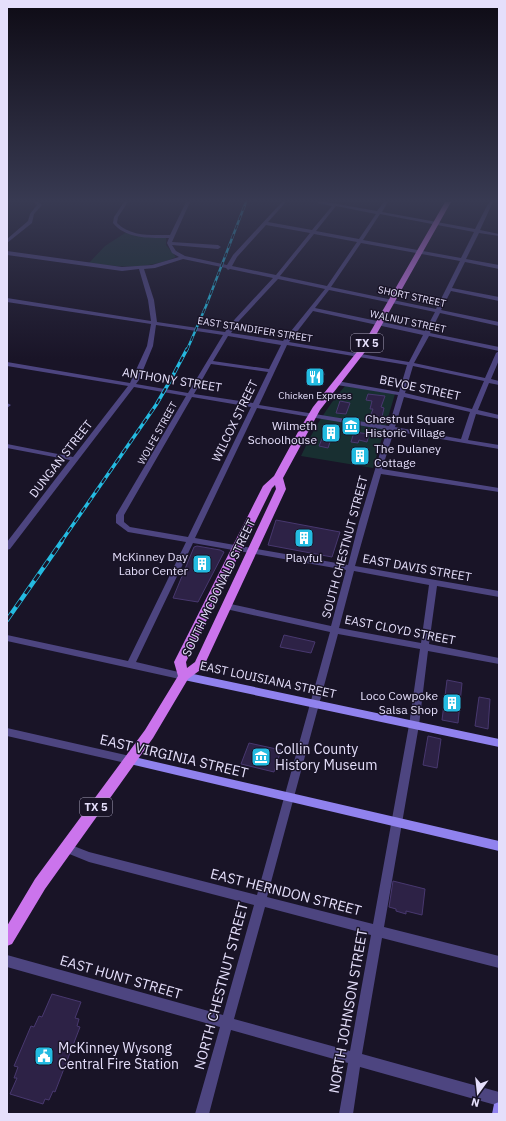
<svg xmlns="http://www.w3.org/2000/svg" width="506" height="1121" viewBox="0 0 506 1121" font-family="'IBM Plex Sans',sans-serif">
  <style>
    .green { fill: #182f31 }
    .building { fill: #2d2246; stroke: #48386f }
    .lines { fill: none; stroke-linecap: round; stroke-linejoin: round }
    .street { fill: #4d4580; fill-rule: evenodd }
    .secondary { fill: #9082ee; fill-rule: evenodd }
    .primary { fill: #cb74ec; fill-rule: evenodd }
    .rail-far2-casing { stroke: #24bbe1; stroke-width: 2.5 }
    .rail-far1-casing { stroke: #24bbe1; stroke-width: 3.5 }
    .rail-casing { stroke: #24bbe1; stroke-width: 4.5 }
    .rail-far2 { stroke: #191427; stroke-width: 1.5; stroke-dasharray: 5; stroke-linecap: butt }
    .rail-far1 { stroke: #191427; stroke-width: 2; stroke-dasharray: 6; stroke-linecap: butt }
    .rail { stroke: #191427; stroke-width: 3; stroke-dasharray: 8; stroke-linecap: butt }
    .labels { text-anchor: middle; stroke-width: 3; stroke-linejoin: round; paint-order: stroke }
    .far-street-label { font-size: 10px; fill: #e5dffb; stroke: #191427 }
    .far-poi-label { font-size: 10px; fill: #e5dffb; stroke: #191427 }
    .shield { fill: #191427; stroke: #a8a2bb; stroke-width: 1 }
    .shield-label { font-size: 11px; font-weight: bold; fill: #e5dffb }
    .street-label { font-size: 12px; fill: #e5dffb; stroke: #191427 }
    .poi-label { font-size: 12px; fill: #e5dffb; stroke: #191427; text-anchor: end }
    .near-poi-label { font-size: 14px; fill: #e5dffb; stroke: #191427; text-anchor: start }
    .near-street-label { font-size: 14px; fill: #e5dffb; stroke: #191427 }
  </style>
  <rect width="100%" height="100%" fill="#191427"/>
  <g class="green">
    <path d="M125,233L166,238V245L176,257C147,270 120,267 89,263L105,246Z"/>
    <path d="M345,386L395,394L373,468L301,456C313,430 326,408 345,386Z"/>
  </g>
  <g class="building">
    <polygon points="314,371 325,374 315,385 306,383"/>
    <polygon points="368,394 385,396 381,407 384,408 381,421 369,419 373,409 370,409 372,401 366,400"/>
    <polygon points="340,401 350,403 346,414 336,413"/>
    <polygon points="326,429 339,430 336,437 332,436 328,448 319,446"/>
    <polygon points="354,432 369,434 367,442 359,440 358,443 351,442"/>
    <polygon points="276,520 340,532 332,557 268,545"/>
    <polygon points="197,546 220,550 224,552 198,602 173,598 194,547"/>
    <polygon points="284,635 315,642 311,653 280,647"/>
    <polygon points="447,680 462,683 458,723 442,720"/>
    <polygon points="479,697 490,699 488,729 475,726"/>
    <polygon points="428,736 441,739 437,768 423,765"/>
    <polygon points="249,743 281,750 274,772 241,764"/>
    <polygon points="393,881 425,889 422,915 406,911 406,914 396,911 396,909 389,907"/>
    <polygon points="52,994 81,1002 75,1018 79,1019 77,1026 80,1027 55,1092 53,1091 49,1100 45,1099 43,1104 10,1094 17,1078 14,1078 18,1067 14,1066 31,1026 34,1027 39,1016 42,1017"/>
  </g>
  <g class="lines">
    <g class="street">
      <polygon points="34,202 39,202 42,205 34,214 32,223 7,243 7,239 28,221 30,214 37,205"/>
      <path d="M124,202H128L118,217L117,223C131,237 152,235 170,235L186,202H190L172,242L218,245L221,247L218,249L172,245L176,251L185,256L227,265L233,255L282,202H286L268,222L312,230L332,206L318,203V202H326L377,211L384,202H388L382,212L475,229L489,202H493L480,230L499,234V236L479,233L466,259L499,265V269L465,262L452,288L499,297V301L451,291L441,310L499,322V326L440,313L430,333L499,347V351L429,336L414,363L485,378L496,353L499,351V360L491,379L499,381V385L489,383L478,410L499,415V419L476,414L468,440L499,445V449L394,431L382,469L499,488V492L381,474L355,566L499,591V597L437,586L429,644L499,658V664L428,651L419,725L384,927L499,956V968L382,938L362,1054L499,1092V1106L360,1067L353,1114H339L348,1063L231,1030L209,1114H195L220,1027L7,967V955L223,1015L254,905L89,862L62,851L61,848L62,845L66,843L89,852L257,895L330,632L226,609L223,608L222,606L223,604L226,603L331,626L346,570L193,543L136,662L187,674L189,676L187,678L184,680L7,641V635L128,661L186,542L128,532L116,523V515L186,396L134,387L10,549L7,550V542L70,460L7,448V444L73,457L128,386L7,366V362L130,383L147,346L151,324L7,302V298L151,321L148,300L139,269L122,271L7,255V251L122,267L152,265L179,257L172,253L167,243L169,238C149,238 126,239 113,223L114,217ZM336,206L376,214L359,239L316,231ZM380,214L474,232L461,258L363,240ZM266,225L310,233L276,275L232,266L237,257ZM314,234L357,242L327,286L280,276ZM361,243L460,261L436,309L331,287ZM183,259L226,268L228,270L230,269L273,278L235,319L225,332L157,322L154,300L144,269L155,268ZM278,279L325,289L283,341L231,333L239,321ZM329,290L435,312L425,331L315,308ZM313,311L423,335L409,362L289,342ZM156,325L223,335L188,393L136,384L139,380L153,346ZM228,336L281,345L269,369L213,361ZM287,345L407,365L399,392L337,381L334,383L337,385L398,395L389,426L259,405ZM211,364L268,372L253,403L194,394ZM413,366L484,381L472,409L405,393ZM192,397L251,407L188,537L130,527L124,522V515ZM404,397L470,412L461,439L395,427ZM257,408L387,430L359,522L348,565L195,538ZM354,571L429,585L421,643L339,628ZM338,634L420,649L409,725L373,924L267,897ZM265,907L371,935L350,1051L234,1019Z"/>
      <polygon points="7,403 11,405 7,408"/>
      <polygon points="7,728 130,756 134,757 135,760 134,763 130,764 7,736"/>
    </g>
    <g class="secondary">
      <polygon points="184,672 499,739 499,747 184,680 181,678 179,676 181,674"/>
      <polygon points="130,756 499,841 499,851 130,764 126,763 125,760 126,757"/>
      <polygon points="499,1102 499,1114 492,1114 494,1104"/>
    </g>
    <path class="primary" d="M445,202H451L371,344L320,410L283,478L286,489L203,668L188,679L153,738L45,889L12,944L7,946V926L35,879L145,730L178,676L174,662L263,486L274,476L298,432L313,407L364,343ZM275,485L276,489L195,662L187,668L186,662L272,488Z"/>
    <g class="rail-far2-casing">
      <polyline id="rail-far2" points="187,350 206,306 246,202"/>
    </g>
    <g class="rail-far1-casing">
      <polyline id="rail-far1" points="61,542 156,405 170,381 187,349"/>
    </g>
    <g class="rail-casing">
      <polyline id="rail" points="7,620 62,541"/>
    </g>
    <use href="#rail-far2" class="rail-far2"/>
    <use href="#rail-far1" class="rail-far1"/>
    <use href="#rail" class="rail"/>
  </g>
  <linearGradient id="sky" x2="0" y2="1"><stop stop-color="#0e0b15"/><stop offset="0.56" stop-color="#383a52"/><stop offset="1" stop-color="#383a52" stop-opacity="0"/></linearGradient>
  <rect width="506" height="359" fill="url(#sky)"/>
  <defs>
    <g id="restaurant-square" transform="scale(1)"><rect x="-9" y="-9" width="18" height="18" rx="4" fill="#24bbe1" stroke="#191427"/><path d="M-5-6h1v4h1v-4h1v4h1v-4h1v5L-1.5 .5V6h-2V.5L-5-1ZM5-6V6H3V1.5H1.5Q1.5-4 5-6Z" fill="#fff"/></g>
    <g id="museum-square" transform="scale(1)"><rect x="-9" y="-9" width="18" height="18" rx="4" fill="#24bbe1" stroke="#191427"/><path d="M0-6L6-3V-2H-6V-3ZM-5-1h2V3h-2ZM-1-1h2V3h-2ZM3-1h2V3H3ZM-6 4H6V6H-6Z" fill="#fff"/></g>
    <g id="building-square" transform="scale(1)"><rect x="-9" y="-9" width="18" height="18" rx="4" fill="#24bbe1" stroke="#191427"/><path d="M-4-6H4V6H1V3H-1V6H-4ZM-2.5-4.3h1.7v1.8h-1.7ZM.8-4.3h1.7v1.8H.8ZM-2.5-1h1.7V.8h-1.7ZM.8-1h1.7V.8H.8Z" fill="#fff"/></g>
    <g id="civic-square" transform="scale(1)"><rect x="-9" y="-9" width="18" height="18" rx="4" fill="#24bbe1" stroke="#191427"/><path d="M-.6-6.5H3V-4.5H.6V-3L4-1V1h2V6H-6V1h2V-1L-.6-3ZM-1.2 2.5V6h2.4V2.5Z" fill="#fff"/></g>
  </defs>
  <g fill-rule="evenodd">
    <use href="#restaurant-square" x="315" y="377"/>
    <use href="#museum-square" x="351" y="426"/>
    <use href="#building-square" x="331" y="433"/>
    <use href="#building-square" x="360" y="456"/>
    <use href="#building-square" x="304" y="538"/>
    <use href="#building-square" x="202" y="564"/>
    <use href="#building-square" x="452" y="703"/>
    <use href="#museum-square" x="261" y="757"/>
    <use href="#civic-square" x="44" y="1056"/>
  </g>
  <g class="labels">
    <g class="far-street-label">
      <text transform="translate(412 296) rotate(12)" y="4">SHORT STREET</text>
      <text transform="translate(408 321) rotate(12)" y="4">WALNUT STREET</text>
      <text transform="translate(255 329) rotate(9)" y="4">EAST STANDIFER STREET</text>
      <text transform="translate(157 433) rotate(-61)" y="4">WOLFE STREET</text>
    </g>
    <g class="far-poi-label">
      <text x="315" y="399">Chicken Express</text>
    </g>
    <g class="shield">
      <rect x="351" y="334" width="32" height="18" rx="3"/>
      <rect x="80" y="798" width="32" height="18" rx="3"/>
    </g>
    <g class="shield-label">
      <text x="367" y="347">TX 5</text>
      <text x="96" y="811">TX 5</text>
    </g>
    <g class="street-label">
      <text transform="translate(172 380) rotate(9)" y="4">ANTHONY STREET</text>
      <text transform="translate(420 388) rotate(12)" y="4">BEVOE STREET</text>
      <text transform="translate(235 421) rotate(-64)" y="4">WILCOX STREET</text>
      <text transform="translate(61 459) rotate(-52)" y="4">DUNGAN STREET</text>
      <text transform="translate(345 547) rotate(-75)" y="4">SOUTH CHESTNUT STREET</text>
      <text transform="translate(417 568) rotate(10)" y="4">EAST DAVIS STREET</text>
      <text transform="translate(219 588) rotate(-64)" y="4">SOUTH MCDONALD STREET</text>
      <text transform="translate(400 630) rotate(11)" y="4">EAST CLOYD STREET</text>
      <text transform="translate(268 680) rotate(12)" y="4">EAST LOUISIANA STREET</text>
    </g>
    <g class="poi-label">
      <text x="365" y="423" text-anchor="start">Chestnut Square<tspan x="365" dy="14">Historic Village</tspan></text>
      <text x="317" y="430">Wilmeth<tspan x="317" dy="14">Schoolhouse</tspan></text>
      <text x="374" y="453" text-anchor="start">The Dulaney<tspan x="374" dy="14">Cottage</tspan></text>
      <text x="188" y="561">McKinney Day<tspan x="188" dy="14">Labor Center</tspan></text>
      <text x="304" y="562" text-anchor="middle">Playful</text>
      <text x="438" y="700">Loco Cowpoke<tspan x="438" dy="14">Salsa Shop</tspan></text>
    </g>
    <g class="near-poi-label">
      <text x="275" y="754">Collin County<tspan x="275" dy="16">History Museum</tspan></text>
      <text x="58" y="1053">McKinney Wysong<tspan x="58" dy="16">Central Fire Station</tspan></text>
    </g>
    <g class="near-street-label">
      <text transform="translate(174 756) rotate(13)" y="5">EAST VIRGINIA STREET</text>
      <text transform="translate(286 892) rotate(14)" y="5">EAST HERNDON STREET</text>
      <text transform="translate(121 977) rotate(16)" y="5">EAST HUNT STREET</text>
      <text transform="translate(221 986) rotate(-75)" y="5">NORTH CHESTNUT STREET</text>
      <text transform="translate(348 1011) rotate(-80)" y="5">NORTH JOHNSON STREET</text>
    </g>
  </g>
  <rect width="506" height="1121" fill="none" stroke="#e5dffb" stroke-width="16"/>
  <g transform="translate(478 1093) rotate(195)" stroke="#191427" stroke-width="3" paint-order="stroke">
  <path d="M0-3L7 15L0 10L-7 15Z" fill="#e5dffb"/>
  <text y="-6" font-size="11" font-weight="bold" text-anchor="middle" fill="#e5dffb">N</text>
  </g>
</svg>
